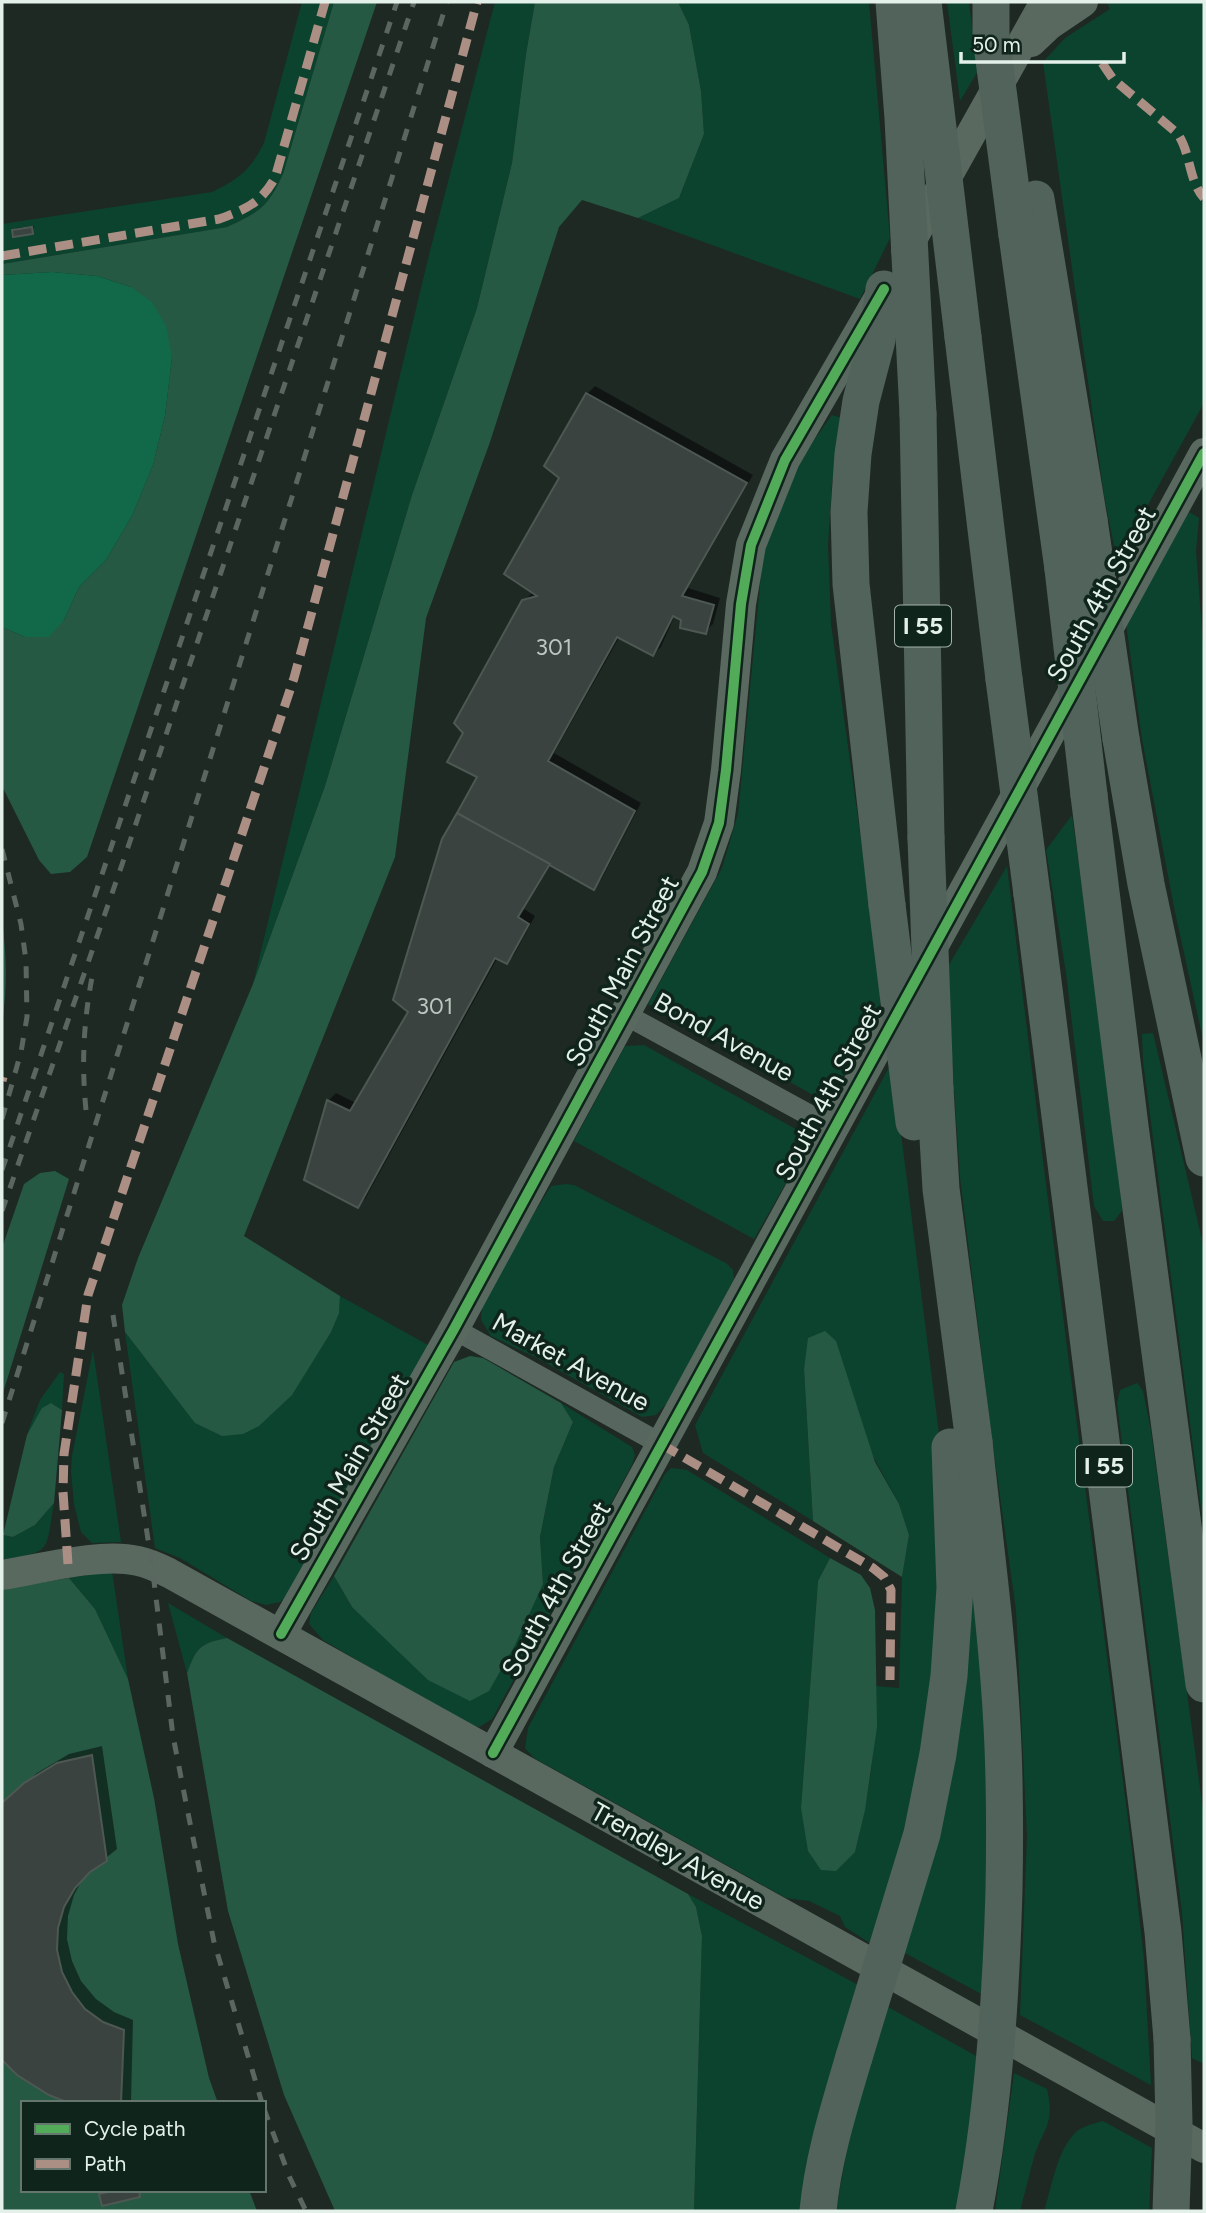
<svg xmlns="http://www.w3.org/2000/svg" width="1206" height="2213" viewBox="0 0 1206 2213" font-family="Figtree,sans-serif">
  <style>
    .green { fill: #0c432e }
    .forest { fill: #255943 }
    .water { fill: #116949 }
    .shadow { fill: #0007 }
    .building { fill: #3a433f; stroke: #4e5853; stroke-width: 2 }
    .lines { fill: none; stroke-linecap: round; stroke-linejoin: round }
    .street { stroke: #586660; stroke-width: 21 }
    .secondary { stroke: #596960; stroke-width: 30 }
    .highway { stroke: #51635b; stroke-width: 37 }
    .rail { stroke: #5b6661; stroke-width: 5; stroke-dasharray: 12 12; stroke-linecap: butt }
    .highway-bridge { stroke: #51635b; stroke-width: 37 }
    .quiet { stroke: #ac8f84; stroke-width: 9; stroke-dasharray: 18 9; stroke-linecap: butt }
    .cycleway-casing { stroke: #0f241b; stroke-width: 15 }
    .cycleway { stroke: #51ab58; stroke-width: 10 }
    .labels { text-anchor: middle; stroke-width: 7; stroke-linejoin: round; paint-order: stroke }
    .number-label { font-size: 23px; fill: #bac6bf }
    .shield { fill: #0f241b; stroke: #a4b4ac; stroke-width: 2 }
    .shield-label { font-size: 24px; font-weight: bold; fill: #e4f1ea }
    .street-label { font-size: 26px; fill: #e4f1ea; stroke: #0f241b }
  </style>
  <rect width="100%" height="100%" fill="#1e2924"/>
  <g class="green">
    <path d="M302,2H334L283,174C267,208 261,211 227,227L2,264V224L212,192C239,179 251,169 264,143Z"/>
    <polygon points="495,2 535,2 526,54 512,163 477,308 412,495 325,786 253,984 430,251"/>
    <polygon points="678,2 869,2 890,238 860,299 638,218 679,198 704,134 701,91 689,25"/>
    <polygon points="947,2 969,2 978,71 960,101"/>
    <polygon points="1111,2 1204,2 1204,403 1117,561 1104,495 1043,62 1065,38 1110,9 1107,3"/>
    <polygon points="832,415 842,418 832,483 828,546 831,624 883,998 837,1087 826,1094 815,1096 648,1004 722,868 738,814 763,554 780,506 804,454"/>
    <polygon points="1189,512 1199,518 1196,551 1204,656 1204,1044 1175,912 1142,739 1126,623"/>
    <polygon points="1072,815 1115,1126 1122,1211 1114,1221 1103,1221 1094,1206 1066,973 1046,850"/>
    <polygon points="1007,866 1043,1161 1132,1851 1144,1960 1151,2085 1020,2015 1027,1836 1016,1610 992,1439 960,1177 946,970"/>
    <polygon points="1153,1033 1204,1248 1204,1531 1143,1061 1142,1034"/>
    <polygon points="644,1045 803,1133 806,1143 803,1153 754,1239 574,1141 625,1046"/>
    <path d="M892,1062L940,1442L943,1522L926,1756L876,1947L845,1927L840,1916L809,1901L786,1898L534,1758L525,1748L528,1728L665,1474L671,1468L687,1470L830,1558L818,1581L801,1808L855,1852C868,1797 878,1743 876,1686L899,1688L902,1577L909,1535L899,1504L809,1338L804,1368L813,1521L703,1453L695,1425Z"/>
    <polygon points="566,1184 574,1185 726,1263 733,1270 734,1280 668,1402 656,1415 642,1417 539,1359 491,1336 481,1320 482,1298 551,1186"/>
    <polygon points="340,1296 428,1345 289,1594 280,1602 266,1605 251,1601 180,1558 155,1548 125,1332 164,1383 339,1313"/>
    <polygon points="93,1350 121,1542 92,1543 81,1532 74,1504 71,1471 72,1456"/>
    <polygon points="60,1372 64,1374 62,1410 51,1403 27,1434 40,1400"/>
    <polygon points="1137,1383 1143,1391 1151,1431 1204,1817 1204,2064 1192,2058 1182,1913 1117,1403 1120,1390"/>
    <polygon points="561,1403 632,1447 635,1455 632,1465 492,1719 479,1727 465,1723 323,1640 309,1624 311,1613 334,1576 352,1607 543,1584 540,1537 554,1467 573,1422"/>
    <path d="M54,1503C45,1553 53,1551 2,1560V1535L13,1537L35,1525Z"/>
    <polygon points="112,1571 128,1679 95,1609 69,1578"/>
    <polygon points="977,1592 986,1662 987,1997 903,1952 970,1593"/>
    <path d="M168,1603L227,1638C200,1643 196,1648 187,1673Z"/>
    <polygon points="688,1894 864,1988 808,2211 694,2211 702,1936 696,1907"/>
    <polygon points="888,2007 980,2058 967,2156 956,2211 836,2211 851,2128"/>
    <path d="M1014,2073L1047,2089C1055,2124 1044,2127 1034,2157C1029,2175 1025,2193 1020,2211H995Z"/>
    <path d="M1103,2121L1152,2148L1149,2211H1044C1052,2187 1056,2154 1074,2134C1081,2126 1093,2124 1103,2121Z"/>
  </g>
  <g class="forest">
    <path d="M334,2H377L87,857L70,872L51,874L39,860L2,786V627L25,637L64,620L79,587L106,560L132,516L153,465L165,416L172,357L131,287L97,276L52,272L2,275V264L227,227C261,211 267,208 283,174Z"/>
    <polygon points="535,2 678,2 689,25 701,91 704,134 679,198 638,218 582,200 559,227 490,442 426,618 395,857 244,1236 340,1296 339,1313 331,1332 292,1395 259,1426 243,1434 222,1436 195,1423 125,1332 122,1305 138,1258 253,984 325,786 412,495 477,308 512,163 526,54"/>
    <path d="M2,921C7,956 7,990 2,1025Z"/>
    <polygon points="55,1171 69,1179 2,1396 2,1248 24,1184 40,1173"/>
    <polygon points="825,1331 836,1341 875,1462 899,1504 909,1535 902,1577 813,1521 804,1369 808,1338"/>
    <polygon points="470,1356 483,1358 561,1403 573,1422 554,1467 540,1537 543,1584 515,1645 489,1691 470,1701 428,1680 352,1607 334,1576 454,1362"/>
    <polygon points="51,1403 62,1410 54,1503 35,1525 13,1537 3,1535 27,1435 42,1408"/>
    <polygon points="830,1558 861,1575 870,1588 875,1610 877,1727 865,1810 855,1852 836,1871 821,1870 808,1851 801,1808 818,1581"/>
    <polygon points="69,1578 95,1609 128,1679 154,1798 178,1944 209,2078 218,2103 23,2103 23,2190 249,2190 257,2211 2,2211 2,1589"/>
    <path d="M227,1638L688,1894L696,1907L702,1936L694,2211H335L284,2095L228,1911L187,1673C196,1648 200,1643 227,1638Z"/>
  </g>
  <polygon class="water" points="52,272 97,276 131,287 152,302 166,326 172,357 165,416 153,465 132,516 106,560 79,587 64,620 49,637 25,637 2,627 2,275"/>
  <g class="shadow">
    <polygon points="34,226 32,233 14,230 16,228"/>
    <polygon points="595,386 753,475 688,588 720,598 713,624 705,632 675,615 661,647 653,654 620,636 554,753 641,803 601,880 593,888 552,863 524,909 535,916 514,955 507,962 498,957 365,1199 357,1206 307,1179 328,1101 336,1093 356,1103 410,1011 479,777 465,733 524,601 533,592 561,478 587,394"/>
    <polygon points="102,1746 117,1849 85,1875 74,1895 68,1916 67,1939 72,1961 81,1981 96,1999 114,2012 133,2020 131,2103 73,2103 18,2073 2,2057 2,1805 37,1773 69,1754"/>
  </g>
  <g class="building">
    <polygon points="32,227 33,234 13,237 12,230"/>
    <polygon points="586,393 747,483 682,596 714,605 706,634 680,628 681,620 673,616 653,656 617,637 548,761 635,811 594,890 457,813 477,777 447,762 463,733 454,723 522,600 537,596 504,574 559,478 544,466"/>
    <polygon points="457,813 550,864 518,917 529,924 507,964 495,958 358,1208 304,1180 327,1100 350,1111 408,1012 393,1000 442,839"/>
    <polygon points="92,1755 107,1861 90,1872 75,1888 64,1907 58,1928 57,1950 62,1972 72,1992 85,2009 103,2022 124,2030 121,2103 69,2103 49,2095 17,2075 2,2060 2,1803 24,1783 57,1763"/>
    <polygon points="116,2190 139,2190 140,2197 102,2206 99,2194"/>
  </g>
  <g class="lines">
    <g class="street">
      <polyline points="626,1015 833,1128"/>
      <polyline points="454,1329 661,1444"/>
    </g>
    <g class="secondary">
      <polyline points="1031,42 1049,25 1083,2"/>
      <polyline points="906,250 1045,2"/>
      <polyline points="1102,640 1204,453"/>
      <polyline points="928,956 1081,677"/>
      <path d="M2,1575C40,1569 101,1552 138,1561C149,1563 159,1568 169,1573L1204,2148"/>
      <polyline points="281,1634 454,1329 702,872 719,823 726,770 741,604 751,545 785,460 880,296"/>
      <polyline points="493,1753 904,999"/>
    </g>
    <g class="highway">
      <polyline points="1036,199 1089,520"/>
      <polyline points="1017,235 1063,569"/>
      <polyline points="884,289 877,340 861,401 853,454 849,512 851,584 887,905"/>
      <polyline points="963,337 1004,679"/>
      <polyline points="918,414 926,838"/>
      <polyline points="1121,739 1146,884 1204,1158"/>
      <polyline points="1089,795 1130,1126 1204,1684"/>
      <polyline points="1032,894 1163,1932 1172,2039"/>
      <polyline points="935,1088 941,1189 974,1442"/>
      <path d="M818,2211C823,2158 839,2108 854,2057"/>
    </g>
    <g class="rail">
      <polyline points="2,849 21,924 26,961 27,1017 21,1052 2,1119"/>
      <path d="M86,1110C81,1060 84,1016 94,967"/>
      <polyline points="2,1170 397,2"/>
      <polyline points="2,1211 126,853 414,2"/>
      <polyline points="113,1315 152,1565 173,1736 186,1803 214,1942 262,2103"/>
      <polyline points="2,1423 447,2"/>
      <polyline points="264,2109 290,2178 306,2211"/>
    </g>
    <g class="highway-bridge">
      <polyline points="894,2 903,118 918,414"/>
      <polyline points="923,2 963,337"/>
      <polyline points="991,2 991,37 1017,235"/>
      <polyline points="1089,520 1121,739"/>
      <polyline points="1063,569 1089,795"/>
      <polyline points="1004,679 1032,894"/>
      <polyline points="926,838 935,1088"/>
      <polyline points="887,905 914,1122"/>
      <polyline points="854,2057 922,1834 938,1754 949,1676 955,1588 950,1447"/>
      <path d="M974,2211C994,2106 1001,1997 1004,1890C1005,1836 1005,1781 1002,1726C997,1631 984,1537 974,1442"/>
      <polyline points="1171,2211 1174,2123 1172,2039"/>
    </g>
    <g class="quiet">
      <path d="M1102,63L1113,79L1177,133C1191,152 1188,180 1204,198"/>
      <path d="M2,256L219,219C246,209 260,204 275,178L325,2"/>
      <polyline points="2,1081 3,1077"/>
      <polyline points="661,1444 873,1568 884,1577 891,1590 890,1680"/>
      <polyline points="68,1564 63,1492 64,1454 88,1295 294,678 477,2"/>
    </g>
    <g class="cycleway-casing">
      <g id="cycleway">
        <polyline points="281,1634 454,1329 702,872 719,823 726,770 741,604 751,545 785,460 884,289"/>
        <polyline points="493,1753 1204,453"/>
      </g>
    </g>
    <use href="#cycleway" class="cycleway"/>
  </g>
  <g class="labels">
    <g class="number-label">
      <text x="554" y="655">301</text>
      <text x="435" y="1014">301</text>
    </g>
    <g class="shield">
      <rect x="895" y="605.5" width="56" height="41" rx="5"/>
      <rect x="1076" y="1445.5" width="56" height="41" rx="5"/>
    </g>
    <g class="shield-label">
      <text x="923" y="634">I 55</text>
      <text x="1104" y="1474">I 55</text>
    </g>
    <g class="street-label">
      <text transform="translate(1101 594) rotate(-61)" y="9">South 4th Street</text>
      <text transform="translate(622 971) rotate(-62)" y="9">South Main Street</text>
      <text transform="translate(724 1037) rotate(29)" y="9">Bond Avenue</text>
      <text transform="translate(828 1092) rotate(-62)" y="9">South 4th Street</text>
      <text transform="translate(571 1362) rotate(29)" y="9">Market Avenue</text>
      <text transform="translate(349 1467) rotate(-60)" y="9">South Main Street</text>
      <text transform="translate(556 1589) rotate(-61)" y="9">South 4th Street</text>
      <text transform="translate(678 1856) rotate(29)" y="9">Trendley Avenue</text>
    </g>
  </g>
  <rect width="1206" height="2213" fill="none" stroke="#e4f1ea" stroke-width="7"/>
  <rect x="21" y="2101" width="245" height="91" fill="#0f241b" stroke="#64766e" stroke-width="2"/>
  <rect x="35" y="2124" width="35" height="10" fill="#51ab58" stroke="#64766e" stroke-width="2"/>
  <text x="84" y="2136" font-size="21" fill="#e4f1ea">Cycle path</text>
  <rect x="35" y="2159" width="35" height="10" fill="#ac8f84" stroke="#64766e" stroke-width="2"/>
  <text x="84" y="2171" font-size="21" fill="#e4f1ea">Path</text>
  <path d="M961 52v10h163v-10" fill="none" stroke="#e4f1ea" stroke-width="3.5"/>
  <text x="972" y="52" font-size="21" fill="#e4f1ea" stroke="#0f241b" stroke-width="5" paint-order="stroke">50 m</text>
</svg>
